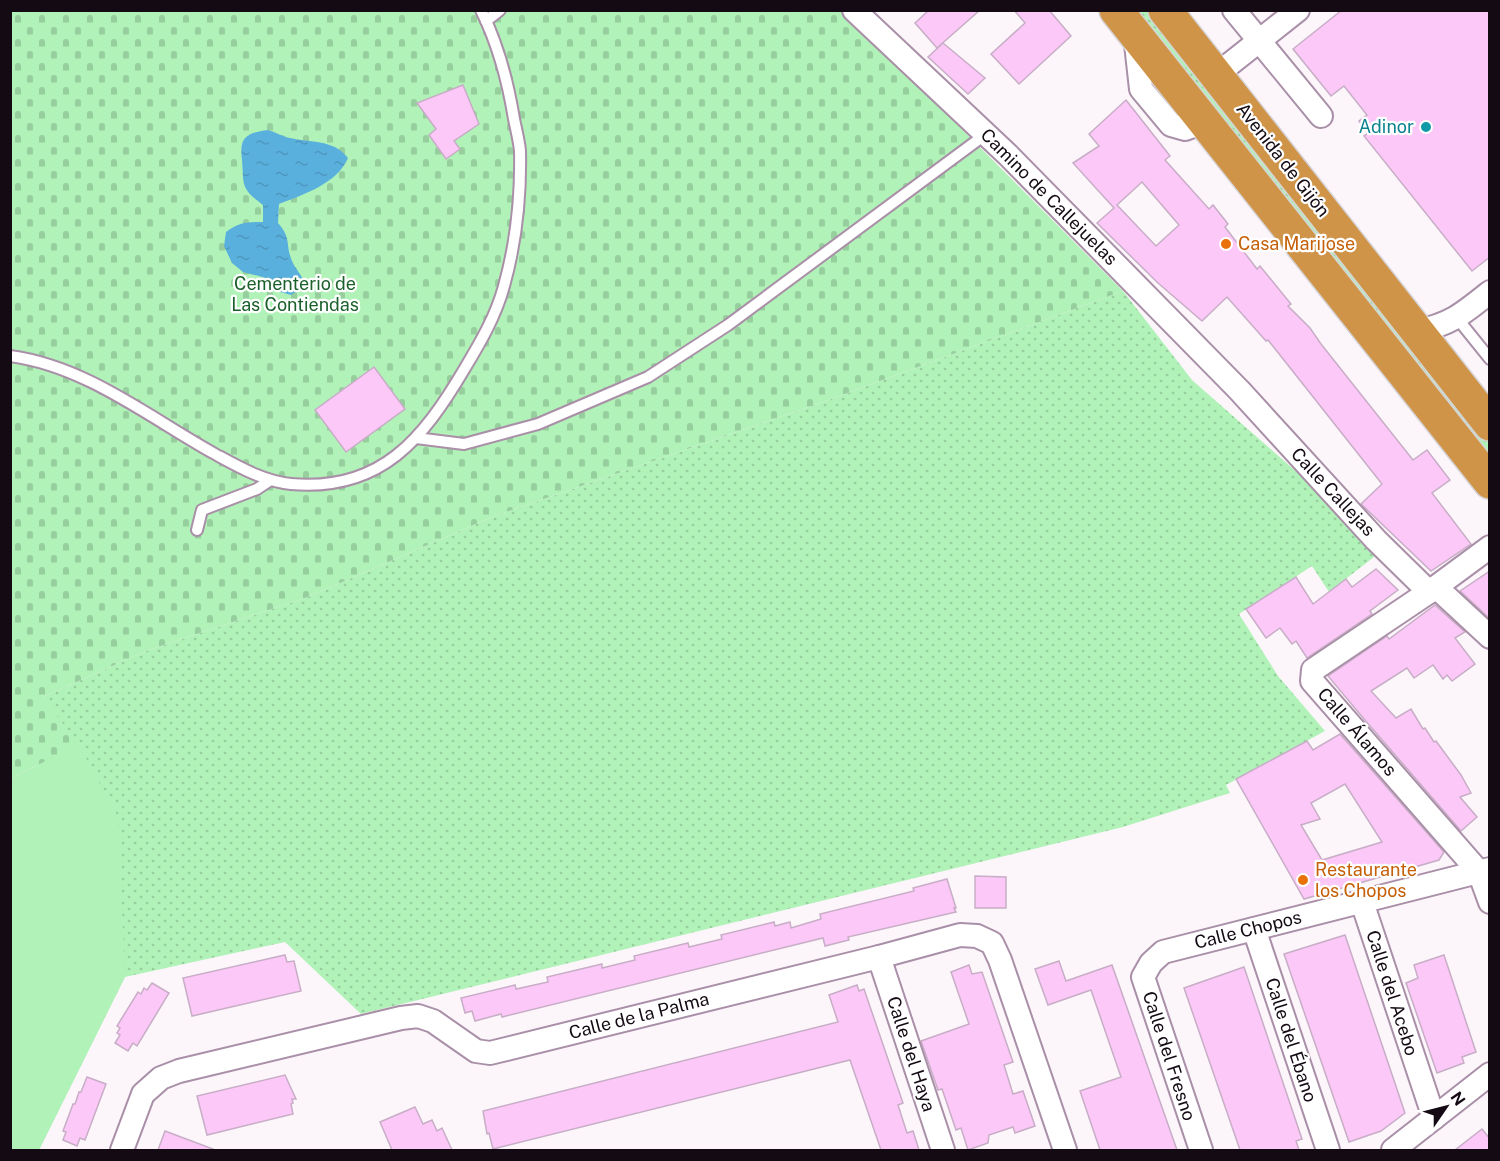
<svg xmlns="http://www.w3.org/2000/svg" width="1500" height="1161" viewBox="0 0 1500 1161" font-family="'Public Sans',sans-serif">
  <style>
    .grass { fill: url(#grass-dots) }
    .cemetery { fill: url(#cemetery-stones) }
    .park { fill: #b1f2b8 }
    .water { fill: url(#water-ripples) }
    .building { fill: #fbc8f7; stroke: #c8adc6; stroke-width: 1.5; fill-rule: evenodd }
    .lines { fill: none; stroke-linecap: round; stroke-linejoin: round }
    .service-casing { stroke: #a98fa7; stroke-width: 14 }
    .minor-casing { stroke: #a98fa7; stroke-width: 26 }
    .trunk-casing { stroke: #d5d3d5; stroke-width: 36 }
    .service { stroke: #fff; stroke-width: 10 }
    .minor { stroke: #fff; stroke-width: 22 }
    .trunk { stroke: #d09448; stroke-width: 33 }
    .culture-dot { fill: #0f9aa8; stroke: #fff; stroke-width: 2 }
    .food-dot { fill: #e8710a; stroke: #fff; stroke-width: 2 }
    .labels { text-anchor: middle; stroke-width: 4.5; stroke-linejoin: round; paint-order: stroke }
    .culture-label { font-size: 18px; fill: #0d838f; stroke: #fff; text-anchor: end }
    .street-label { font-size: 18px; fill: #130a13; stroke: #fff }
    .food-label { font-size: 18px; fill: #c56008; stroke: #fff; text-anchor: start }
    .park-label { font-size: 18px; fill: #1c612c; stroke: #fff }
  </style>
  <defs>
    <pattern id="grass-dots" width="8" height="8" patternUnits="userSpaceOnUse" patternTransform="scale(1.5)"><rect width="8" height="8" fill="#b1f2b8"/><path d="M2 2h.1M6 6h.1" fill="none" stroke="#97ce9d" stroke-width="1.8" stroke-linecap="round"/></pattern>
    <pattern id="cemetery-stones" width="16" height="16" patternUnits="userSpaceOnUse" patternTransform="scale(1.5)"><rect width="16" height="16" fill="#b1f2b8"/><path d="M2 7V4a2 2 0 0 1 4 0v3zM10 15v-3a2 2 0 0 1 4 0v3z" fill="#97ce9d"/></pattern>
    <pattern id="water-ripples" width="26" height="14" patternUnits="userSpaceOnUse" patternTransform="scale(1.5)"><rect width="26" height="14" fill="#5ab0dd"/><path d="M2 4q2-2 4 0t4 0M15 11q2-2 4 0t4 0" fill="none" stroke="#4d96bd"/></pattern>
  </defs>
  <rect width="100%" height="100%" fill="#fcf6fb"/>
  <g class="grass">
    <polygon points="1131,11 1151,11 1489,442 1489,465"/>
    <polygon points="1123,291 1192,380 1358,526 1383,550 1329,592 1312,566 1239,614 1278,676 1325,731 1226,785 1230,793 1123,827 361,1014 285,942 125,977 39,1150 11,1150 43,697 146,651 308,597 492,517 826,401"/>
  </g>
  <polygon class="cemetery" points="11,11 844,11 1123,291 826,401 492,517 308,597 146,651 43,697 79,745 11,778"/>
  <polygon class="park" points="79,745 118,817 125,977 39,1150 11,1150 11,778"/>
  <path class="water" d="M268,130C276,132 283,137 290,138C310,143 334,139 348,158C337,184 302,195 279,204L278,223C292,239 285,244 292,261C295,269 302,274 304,283L300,289L291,295L277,291L266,278L243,272L232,263L224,246L226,232C239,222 247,222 263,222V205C240,188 244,185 242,160C239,137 246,133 268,130Z"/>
  <g class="building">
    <polygon points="929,10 980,10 937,48 915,23"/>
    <polygon points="1014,10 1049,10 1071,36 1019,84 991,54 1025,23"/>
    <polygon points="1342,10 1490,10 1490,257 1472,271 1364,136 1368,133 1359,121 1367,115 1344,86 1331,96 1293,49"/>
    <polygon points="943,43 985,78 968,94 928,57"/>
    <polygon points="463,85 479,124 454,141 460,149 446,159 429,135 436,129 417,103"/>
    <path d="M1126,100L1170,156L1165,160L1209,209L1213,205L1228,224L1225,227L1257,269L1260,266L1291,304L1288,306L1310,328L1321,344L1413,460L1427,450L1450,480L1432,493L1471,544L1431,571L1361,504L1382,484L1268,340L1266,341L1227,297L1202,321L1158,283L1097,223L1114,208L1073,163L1099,146L1089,134ZM1142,182L1179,225L1156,246L1117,205Z"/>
    <polygon points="374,367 405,409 346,452 315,410"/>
    <polygon points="1376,569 1398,590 1370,611 1372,614 1307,658 1296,641 1292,644 1280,628 1266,638 1246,609 1296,577 1313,604 1346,579 1352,587"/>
    <polygon points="1490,571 1490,616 1488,617 1460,591"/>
    <polygon points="1435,605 1465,632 1455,638 1475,664 1452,681 1447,675 1443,679 1433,665 1414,678 1407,668 1371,691 1396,718 1411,709 1423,729 1425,728 1434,742 1436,741 1461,775 1471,793 1460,797 1477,817 1461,831 1364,719 1328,676 1387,636 1389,639"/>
    <path d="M1340,734L1444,852L1439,860L1304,899L1236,779L1307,741L1313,750ZM1345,784L1382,842L1322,860L1301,825L1320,819L1311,803Z"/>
    <polygon points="975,876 1006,877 1006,908 975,908"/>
    <polygon points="947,879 956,908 954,908 956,912 848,937 849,940 825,946 823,938 502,1017 501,1014 475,1021 472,1011 465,1013 461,998 515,985 516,989 548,982 547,977 602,964 602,968 635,960 634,956 688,943 689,947 722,939 721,935 774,922 775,926 790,922 791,928 821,919 820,914 914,891 913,888"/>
    <polygon points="1345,935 1405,1113 1381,1131 1349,1142 1284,954"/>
    <polygon points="285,955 287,962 294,961 301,991 192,1016 183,978"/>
    <polygon points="1444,955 1476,1052 1462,1057 1464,1063 1437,1073 1406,983 1418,978 1414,965"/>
    <polygon points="1059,961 1066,981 1112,965 1177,1150 1100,1150 1080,1091 1121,1077 1091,990 1048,1005 1035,969"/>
    <polygon points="969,965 972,974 982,972 1013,1062 1004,1065 1013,1094 1023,1091 1035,1126 1015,1133 1013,1127 989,1135 988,1143 968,1150 961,1128 956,1130 942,1089 938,1090 921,1041 969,1024 951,972"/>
    <polygon points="1244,967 1302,1139 1296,1141 1299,1150 1240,1150 1184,988"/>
    <polygon points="152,983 169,993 137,1046 133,1043 128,1051 115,1043 120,1035 117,1033 120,1028 117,1026 138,992 141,994 144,988 147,990"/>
    <polygon points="857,985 859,991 864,989 903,1103 898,1105 907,1133 913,1131 919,1150 881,1150 850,1060 493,1149 489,1133 487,1134 483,1111 838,1022 829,995"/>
    <polygon points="285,1075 296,1099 292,1099 293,1103 291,1104 293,1114 207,1135 197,1096"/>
    <polygon points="87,1077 106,1084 85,1140 80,1138 77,1146 63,1140 66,1132 63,1131 73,1104 75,1104 79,1092 81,1092"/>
    <polygon points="415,1107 423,1124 432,1120 437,1131 442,1128 452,1150 392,1150 380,1122"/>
    <polygon points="1482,1129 1490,1139 1490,1150 1455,1150"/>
    <polygon points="165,1131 213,1149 213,1150 158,1150"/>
  </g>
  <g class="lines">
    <g class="service-casing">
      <g id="service">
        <polyline points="486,21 500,10"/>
        <polyline points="1457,318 1490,359"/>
        <path d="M10,356C86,366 150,418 215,454C239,467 263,481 291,484C381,492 423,439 465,368C480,343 496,316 504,286C516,243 521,195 520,151C519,140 516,129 514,119C508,82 498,44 481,10"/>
        <polyline points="416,438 464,444 538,424 648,377 728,325 986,134"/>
        <polyline points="197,530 202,510 257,489 269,481"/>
      </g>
    </g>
    <g class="minor-casing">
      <g id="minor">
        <polyline points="854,10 1008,155 1239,390 1376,540 1429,592"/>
        <polyline points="1234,10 1321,116"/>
        <polyline points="1135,35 1141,89 1171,125 1185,129 1204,122"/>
        <polyline points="1216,75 1298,10"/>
        <path d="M1417,331C1450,325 1464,313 1490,292"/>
        <polyline points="1490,547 1429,592 1313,670 1312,681 1479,872 1490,902"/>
        <polyline points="1436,587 1490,637"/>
        <polyline points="1362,902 1434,1118"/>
        <polyline points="1254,929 1328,1150"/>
        <polyline points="879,957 943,1150"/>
        <polyline points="122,1150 143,1094 161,1078 179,1071 401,1018 418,1016 433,1021 476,1051 490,1053 879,957 960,935 977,936 992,943 1000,960 1065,1150"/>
        <polyline points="1201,1150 1143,977 1151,963 1163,952 1490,869"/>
        <polyline points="1393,1150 1490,1074"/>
      </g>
    </g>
    <g class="trunk-casing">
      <g id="trunk">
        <polyline points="1116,10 1490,482"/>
        <polyline points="1165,10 1490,424"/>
      </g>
    </g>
    <use href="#service" class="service"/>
    <use href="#minor" class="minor"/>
    <use href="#trunk" class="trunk"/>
  </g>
  <circle class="culture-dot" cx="1426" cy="127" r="6"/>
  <g class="food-dot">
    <circle cx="1226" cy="244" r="6"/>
    <circle cx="1303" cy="880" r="6"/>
  </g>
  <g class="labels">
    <g class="culture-label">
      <text x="1414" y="133">Adinor</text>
    </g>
    <g class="street-label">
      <text transform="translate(1283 160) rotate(52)" y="6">Avenida de Gijón</text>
      <text transform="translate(1049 197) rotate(45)" y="6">Camino de Callejuelas</text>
      <text transform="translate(1333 492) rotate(47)" y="6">Calle Callejas</text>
      <text transform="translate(1357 732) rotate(49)" y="6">Calle Álamos</text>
      <text transform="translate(1248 930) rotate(-14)" y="6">Calle Chopos</text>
      <text transform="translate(1392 993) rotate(72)" y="6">Calle del Acebo</text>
      <text transform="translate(639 1016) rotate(-14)" y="6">Calle de la Palma</text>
      <text transform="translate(1291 1040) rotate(72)" y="6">Calle del Ébano</text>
      <text transform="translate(911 1054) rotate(72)" y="6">Calle del Haya</text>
      <text transform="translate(1169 1056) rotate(72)" y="6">Calle del Fresno</text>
    </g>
    <g class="food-label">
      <text x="1238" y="250">Casa Marijose</text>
      <text x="1315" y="876">Restaurante<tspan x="1315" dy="21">los Chopos</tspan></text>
    </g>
    <g class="park-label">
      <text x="295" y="290">Cementerio de<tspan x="295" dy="21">Las Contiendas</tspan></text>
    </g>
  </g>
  <rect width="1500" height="1161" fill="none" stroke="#130a13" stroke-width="24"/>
  <g transform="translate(1446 1107) rotate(55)" stroke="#ffffff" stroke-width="4.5" paint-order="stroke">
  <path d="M0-4.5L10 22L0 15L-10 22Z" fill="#130a13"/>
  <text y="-9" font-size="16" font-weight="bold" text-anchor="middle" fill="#130a13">N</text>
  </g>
</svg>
